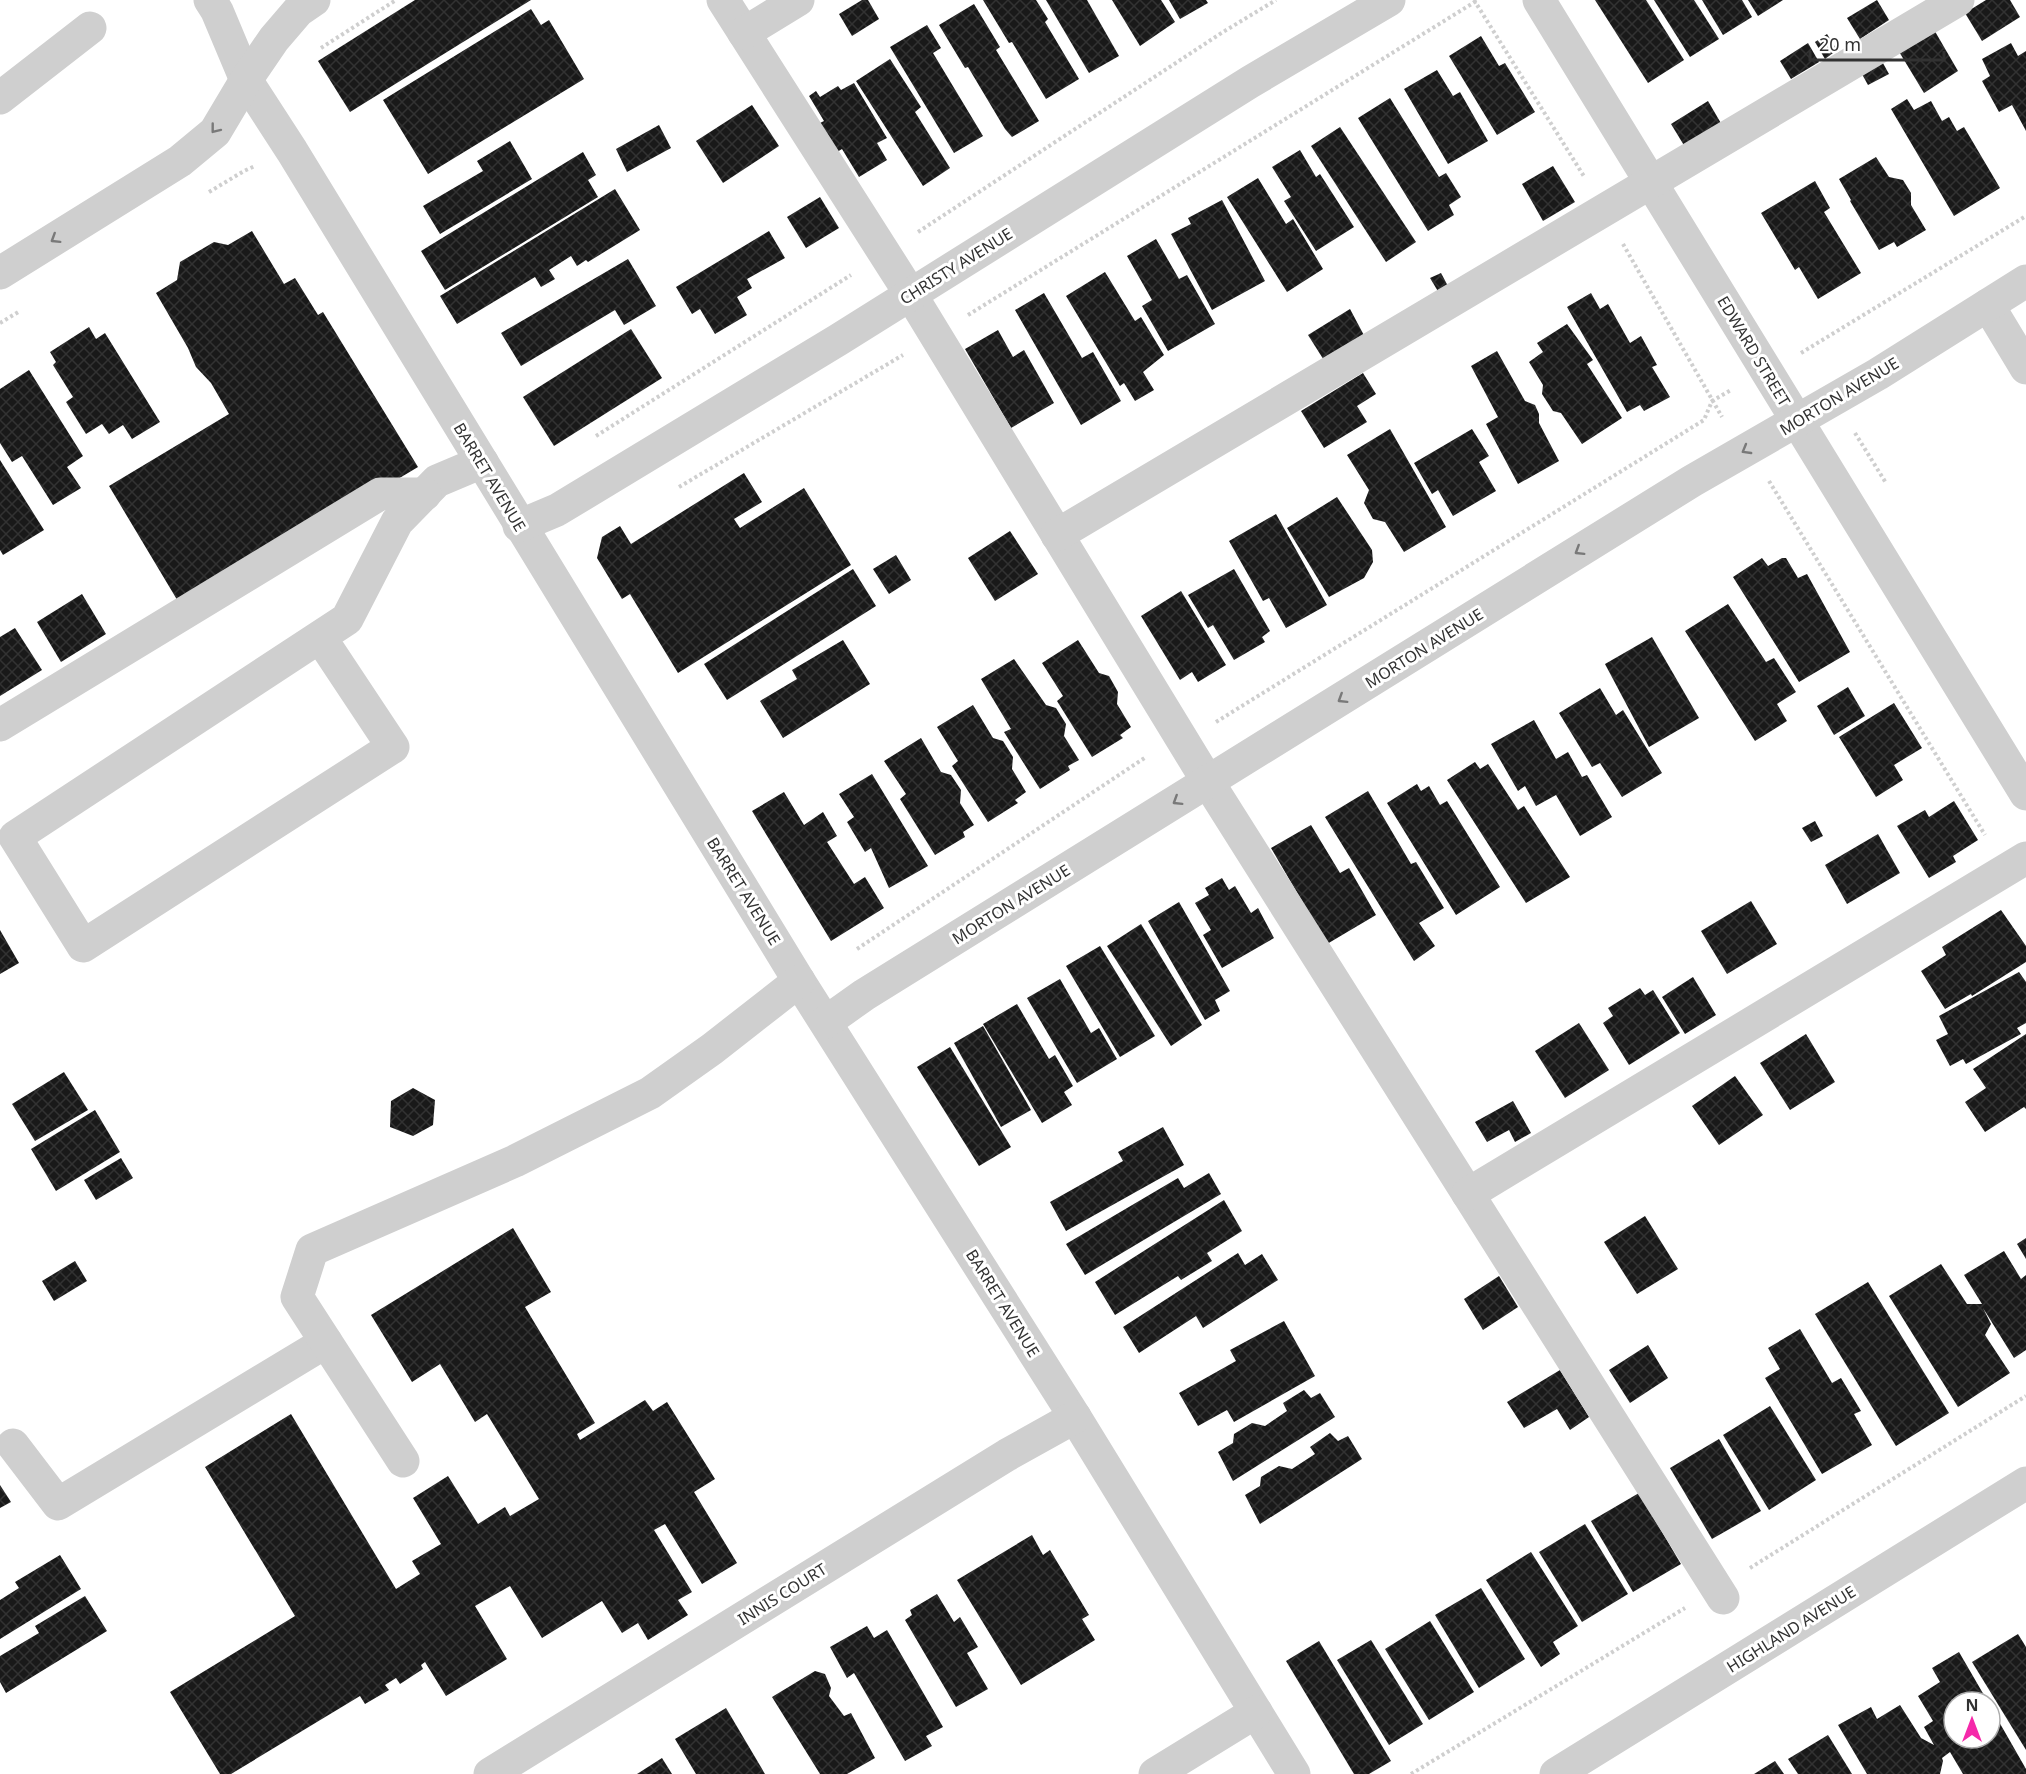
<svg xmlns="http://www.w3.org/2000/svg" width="2026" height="1774" viewBox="0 0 2026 1774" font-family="'Noto Sans',sans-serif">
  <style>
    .building { fill: url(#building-cross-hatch) }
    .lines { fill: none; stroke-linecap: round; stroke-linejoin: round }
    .path { stroke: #cfcfcf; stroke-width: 4; stroke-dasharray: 3 3; stroke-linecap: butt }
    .minor { stroke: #cfcfcf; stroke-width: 33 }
    .oneway { stroke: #797979 }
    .labels { text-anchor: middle; stroke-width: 6; stroke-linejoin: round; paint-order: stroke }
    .street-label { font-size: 16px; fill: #323232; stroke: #fff }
  </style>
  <defs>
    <pattern id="building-cross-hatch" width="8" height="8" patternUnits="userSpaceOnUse" patternTransform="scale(1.5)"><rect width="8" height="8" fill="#191919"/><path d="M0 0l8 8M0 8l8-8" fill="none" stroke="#323232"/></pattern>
  </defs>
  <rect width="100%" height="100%" fill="#fff"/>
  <g class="building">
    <polygon points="415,0 531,0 350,112 318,61"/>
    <polygon points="862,0 868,0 879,19 852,36 839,14"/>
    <polygon points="983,0 1036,0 1048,19 1045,22 1079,79 1046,99 1012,42 1009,43"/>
    <polygon points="1046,0 1087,0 1119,56 1089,73"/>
    <polygon points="1112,0 1161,0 1175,22 1140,46"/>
    <polygon points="1169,0 1206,0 1208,3 1180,19"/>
    <polygon points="1595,0 1646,0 1684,60 1648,83"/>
    <polygon points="1654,0 1694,0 1719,39 1690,57"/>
    <polygon points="1702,0 1742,0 1752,17 1723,35"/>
    <polygon points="1748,0 1783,0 1758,16"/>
    <polygon points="1877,0 1889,20 1860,39 1847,18"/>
    <polygon points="1986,0 2010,0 2020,17 1982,41 1965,13"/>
    <polygon points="974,4 1000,47 996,50 1039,121 1012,137 1005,129 968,67 965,68 939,25"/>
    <polygon points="531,9 541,25 549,20 584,79 428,174 383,100"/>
    <polygon points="927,25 941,48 933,53 983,136 954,153 890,47"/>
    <polygon points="1933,28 1958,71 1924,93 1898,50"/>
    <polygon points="1827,34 1837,50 1825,59 1815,42"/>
    <polygon points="1481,36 1499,66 1505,63 1535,112 1497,135 1449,56"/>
    <polygon points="1808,43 1819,62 1791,79 1780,61"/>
    <polygon points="2011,43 2018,56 2026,51 2026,131 2012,105 1999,112 1982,81 1990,76 1982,59"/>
    <polygon points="1879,56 1889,74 1868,85 1858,67"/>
    <polygon points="890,59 921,107 915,112 950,168 923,186 856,81"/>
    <polygon points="1437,70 1453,96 1460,92 1488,141 1448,164 1404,89"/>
    <polygon points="854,83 887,138 877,143 887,160 859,177 842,149 837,152 820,123 824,121 809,96 816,91 820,97 838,86 841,90"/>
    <polygon points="1390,98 1439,177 1446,173 1461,197 1449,205 1454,215 1428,231 1358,118"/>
    <polygon points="1907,99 1914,110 1931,101 1942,121 1949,117 1957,131 1964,127 2000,188 1954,216 1891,109"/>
    <polygon points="1708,101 1722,125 1685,147 1671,124"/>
    <polygon points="752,105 779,146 723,183 696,141"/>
    <polygon points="659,125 671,148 627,172 616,149"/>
    <polygon points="1340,127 1416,242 1386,262 1311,146"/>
    <polygon points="510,141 532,179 440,234 423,206 483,171 477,161"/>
    <polygon points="1300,150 1316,177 1320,174 1354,227 1316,251 1284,201 1291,197 1272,167"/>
    <polygon points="583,152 596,175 588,180 598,197 445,290 421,251"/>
    <polygon points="1876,157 1889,177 1903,180 1911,193 1911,205 1926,230 1897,247 1894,242 1879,250 1850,201 1851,200 1839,179"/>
    <polygon points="1553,166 1575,202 1543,221 1522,184"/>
    <polygon points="1258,178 1286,224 1293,219 1323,269 1287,292 1227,197"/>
    <polygon points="1815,181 1830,208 1824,212 1861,273 1818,299 1799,267 1795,270 1761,213"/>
    <polygon points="615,189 640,230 588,262 586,260 577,266 571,256 549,270 555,279 541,287 535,277 457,324 440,296"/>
    <polygon points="820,197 839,228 806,248 787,217"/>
    <polygon points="1222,200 1265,281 1212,310 1171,234 1191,224 1188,218"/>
    <polygon points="252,231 284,284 295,278 318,315 323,312 418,467 182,608 109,486 229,414 211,383 196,367 188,348 156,293 177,280 180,262 214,242 228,245"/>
    <polygon points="769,231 785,258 747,279 752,288 737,297 747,315 715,334 700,309 692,314 676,287"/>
    <polygon points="1156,239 1179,279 1187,275 1215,324 1168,351 1142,306 1152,300 1127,256"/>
    <polygon points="628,259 656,306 624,325 615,310 521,366 501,333"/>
    <polygon points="1105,272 1135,321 1141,317 1164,355 1143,372 1154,390 1135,401 1124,383 1120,386 1066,296"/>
    <polygon points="1441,273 1449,288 1439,293 1430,278"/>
    <polygon points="1044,293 1082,358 1093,352 1121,401 1081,425 1015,310"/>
    <polygon points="1591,293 1600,309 1608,304 1630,343 1641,336 1657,365 1652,367 1670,397 1644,411 1640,405 1627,412 1567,307"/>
    <polygon points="1350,309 1367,341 1327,365 1308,335"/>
    <polygon points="1567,324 1593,360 1587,364 1622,418 1582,444 1561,413 1553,411 1542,394 1543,385 1529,362 1543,352 1537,343"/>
    <polygon points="89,327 96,339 105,333 160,422 132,439 123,425 109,434 102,424 86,434 66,402 73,397 53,365 56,362 50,352"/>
    <polygon points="631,329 662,378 554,446 523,397"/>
    <polygon points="998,330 1013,357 1024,350 1054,403 1011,428 965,349"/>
    <polygon points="1497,351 1525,401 1535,405 1539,414 1539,423 1559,461 1518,484 1486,424 1498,417 1471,366"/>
    <polygon points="29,370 83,456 67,467 81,488 53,505 22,456 12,462 0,443 0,389"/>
    <polygon points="1363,373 1376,394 1357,406 1367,422 1324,448 1301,411"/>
    <polygon points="1390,429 1446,527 1404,552 1385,522 1373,519 1364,503 1369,490 1347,455"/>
    <polygon points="1472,429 1489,456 1479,462 1496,491 1453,516 1438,490 1432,494 1414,463"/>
    <polygon points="0,460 44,530 3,555 0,550"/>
    <polygon points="744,473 762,502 734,519 740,528 804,488 851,565 678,673 630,594 622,599 597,558 602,537 620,526 631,544"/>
    <polygon points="1337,497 1372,550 1373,562 1364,578 1329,597 1287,528"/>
    <polygon points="1276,514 1327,605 1286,628 1269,598 1263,601 1229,541"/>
    <polygon points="1010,531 1038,574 995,601 968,558"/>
    <polygon points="896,555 911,580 889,594 873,569"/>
    <polygon points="1762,558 1768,566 1782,558 1786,558 1798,578 1807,574 1850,652 1799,682 1733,577"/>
    <polygon points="853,569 876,606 727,700 704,664"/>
    <polygon points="1234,569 1270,631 1262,637 1265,642 1234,660 1213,625 1208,628 1188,595"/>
    <polygon points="1181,591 1226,665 1198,682 1192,672 1180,680 1141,616"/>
    <polygon points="82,594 106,634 61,662 37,622"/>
    <polygon points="1728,604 1766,662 1774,658 1796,692 1777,704 1787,721 1755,741 1685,631"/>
    <polygon points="15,628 42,670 0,696 0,637"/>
    <polygon points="1652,637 1699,718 1649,747 1605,664"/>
    <polygon points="843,640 870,684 783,738 760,701 797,679 792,670"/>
    <polygon points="1078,640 1099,673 1109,676 1118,692 1117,704 1131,727 1120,735 1123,738 1092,757 1057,701 1063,696 1042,663"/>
    <polygon points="1014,659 1046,705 1056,708 1066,724 1064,736 1079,760 1068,766 1070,770 1040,789 1004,732 1011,729 981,679"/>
    <polygon points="1848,687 1865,716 1834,735 1817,706"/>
    <polygon points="1600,688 1616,715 1623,710 1662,773 1622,797 1600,763 1592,767 1559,713"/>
    <polygon points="1894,703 1922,748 1894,765 1903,780 1876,797 1839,737"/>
    <polygon points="973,705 993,738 1003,741 1013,757 1012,769 1026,792 1015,800 1018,803 988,822 952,766 958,761 937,727"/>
    <polygon points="1534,720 1556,759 1568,752 1582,777 1587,775 1612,817 1580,836 1556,795 1536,806 1525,786 1518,791 1491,744"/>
    <polygon points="921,738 941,772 951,775 961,790 960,803 974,825 963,832 965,837 935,855 900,799 906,794 884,761"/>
    <polygon points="1475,762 1480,769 1488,764 1518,810 1524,806 1570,877 1526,903 1447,780"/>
    <polygon points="872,774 928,866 889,888 871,848 865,852 847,822 854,817 839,794"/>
    <polygon points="1417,784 1421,791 1429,786 1440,805 1447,801 1500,887 1456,915 1387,803"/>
    <polygon points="1368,791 1411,864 1416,862 1444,908 1419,923 1435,946 1414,961 1325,817"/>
    <polygon points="784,792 804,825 823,812 837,836 827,842 854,884 865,877 884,908 831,941 752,811"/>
    <polygon points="1954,801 1978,840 1953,856 1956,862 1929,878 1897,826 1925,810 1929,817"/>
    <polygon points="1815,821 1823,836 1811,842 1802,828"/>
    <polygon points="1311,825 1340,873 1349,868 1376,915 1327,944 1271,848"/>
    <polygon points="1878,834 1900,873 1847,904 1825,865"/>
    <polygon points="1222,878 1229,890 1235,886 1251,913 1258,908 1274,938 1222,968 1203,935 1211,930 1195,903 1209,895 1205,888"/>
    <polygon points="1751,901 1777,944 1727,974 1701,931"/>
    <polygon points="1179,902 1230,991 1215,1000 1220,1011 1205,1020 1148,921"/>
    <polygon points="2001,910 2026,946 2026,962 1972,996 1971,994 1945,1009 1921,971 1946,955 1942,947"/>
    <polygon points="1141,924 1202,1025 1171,1046 1107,946"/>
    <polygon points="0,930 19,963 0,974"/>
    <polygon points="1100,946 1155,1036 1120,1057 1066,966"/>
    <polygon points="2019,972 2026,982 2026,1023 2017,1028 2021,1034 1966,1064 1963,1059 1950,1066 1936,1040 1948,1034 1939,1016"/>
    <polygon points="1693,977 1716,1015 1685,1034 1662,997"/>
    <polygon points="1060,979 1091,1033 1099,1028 1117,1059 1077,1083 1027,998"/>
    <polygon points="1640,988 1645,995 1653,990 1680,1033 1629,1065 1603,1023 1613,1016 1608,1008"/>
    <polygon points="1017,1004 1049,1059 1055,1055 1073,1086 1064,1092 1072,1105 1042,1123 983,1024"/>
    <polygon points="1579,1023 1609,1070 1565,1098 1535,1051"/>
    <polygon points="983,1026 1031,1110 1001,1127 954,1043"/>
    <polygon points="1806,1034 1835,1082 1790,1110 1760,1063"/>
    <polygon points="2026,1034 2026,1109 2024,1107 1985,1132 1965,1102 1986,1088 1973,1069"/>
    <polygon points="950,1047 1011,1147 979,1166 917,1067"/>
    <polygon points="64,1072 88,1110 35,1141 12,1104"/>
    <polygon points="1735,1076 1763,1115 1719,1145 1692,1106"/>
    <polygon points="413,1088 435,1100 433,1125 413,1136 390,1127 391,1101"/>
    <polygon points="1513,1101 1531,1133 1515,1142 1509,1130 1487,1142 1475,1122"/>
    <polygon points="95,1110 120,1152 56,1191 31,1149"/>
    <polygon points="1163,1127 1184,1165 1066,1231 1050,1202 1123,1161 1118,1152"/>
    <polygon points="121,1158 133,1178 96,1200 84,1180"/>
    <polygon points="1209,1173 1221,1194 1085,1275 1066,1244 1178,1178 1184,1188"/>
    <polygon points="1224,1200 1242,1231 1207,1253 1212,1261 1181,1280 1178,1276 1115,1315 1095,1282"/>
    <polygon points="1645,1216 1678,1269 1637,1294 1604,1242"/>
    <polygon points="513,1228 551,1292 525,1307 595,1423 577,1434 580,1440 645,1400 653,1411 667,1402 715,1479 694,1492 737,1563 702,1584 665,1524 654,1530 692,1592 678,1600 688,1615 648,1640 638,1623 622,1633 602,1601 542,1638 510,1586 475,1606 507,1659 446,1696 425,1662 421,1665 423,1669 400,1684 396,1678 385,1685 389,1690 365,1704 360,1696 231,1774 220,1774 170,1692 295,1616 205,1467 291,1414 396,1589 420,1574 412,1561 441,1544 413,1498 448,1476 478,1524 505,1507 510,1516 539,1499 487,1414 475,1422 440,1364 412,1382 371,1315"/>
    <polygon points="2026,1238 2026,1259 2017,1244"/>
    <polygon points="2004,1251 2021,1279 2026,1275 2026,1350 2014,1358 1983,1308 1991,1324 1985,1335 2010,1373 1958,1407 1889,1296 1941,1264 1967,1304 1982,1304 1964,1275"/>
    <polygon points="1238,1253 1245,1265 1262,1254 1278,1280 1203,1328 1196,1316 1139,1353 1123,1327"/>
    <polygon points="75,1261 87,1281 54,1301 42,1281"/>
    <polygon points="1499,1276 1518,1307 1483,1330 1464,1299"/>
    <polygon points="1868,1282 1949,1413 1896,1446 1815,1314"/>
    <polygon points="1284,1321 1315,1376 1234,1422 1227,1410 1198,1426 1179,1393 1236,1361 1230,1350"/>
    <polygon points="1800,1329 1832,1383 1841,1378 1861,1411 1854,1414 1872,1445 1822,1474 1765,1378 1780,1369 1768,1348"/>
    <polygon points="1648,1345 1668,1378 1630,1403 1609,1370"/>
    <polygon points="1560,1370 1589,1417 1570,1430 1557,1409 1524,1428 1507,1402"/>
    <polygon points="1304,1390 1311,1398 1320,1393 1335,1417 1233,1481 1218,1452 1233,1443 1234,1434 1252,1423 1265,1426 1287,1411 1283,1403"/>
    <polygon points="1770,1406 1816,1480 1769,1510 1723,1435"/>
    <polygon points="1330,1433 1338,1441 1348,1436 1362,1459 1260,1524 1245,1495 1260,1486 1261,1477 1279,1466 1292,1469 1315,1454 1310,1447"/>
    <polygon points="1719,1439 1761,1511 1712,1539 1670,1468"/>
    <polygon points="0,1485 11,1502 0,1508"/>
    <polygon points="1639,1493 1681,1564 1633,1592 1591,1521"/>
    <polygon points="1585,1524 1628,1594 1582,1622 1539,1552"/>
    <polygon points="1032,1535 1043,1555 1050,1550 1089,1615 1082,1619 1095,1640 1021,1685 957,1580"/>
    <polygon points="1531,1552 1578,1626 1553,1642 1560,1654 1541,1667 1486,1580"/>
    <polygon points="60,1555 81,1589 0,1639 0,1600 19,1588 15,1582"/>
    <polygon points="1481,1588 1525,1659 1479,1688 1435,1615"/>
    <polygon points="937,1594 954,1622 960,1617 978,1647 967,1653 988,1689 956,1707 905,1620 912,1615 910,1610"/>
    <polygon points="85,1596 107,1631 6,1693 0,1682 0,1656 39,1633 35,1626"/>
    <polygon points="1430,1621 1474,1692 1429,1720 1385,1649"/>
    <polygon points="867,1626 874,1638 887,1630 943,1727 926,1736 932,1746 905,1761 854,1673 847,1678 830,1647"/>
    <polygon points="2018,1634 2026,1647 2026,1750 1972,1662"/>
    <polygon points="1371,1640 1423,1724 1389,1745 1337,1660"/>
    <polygon points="1319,1641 1391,1761 1369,1774 1354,1774 1286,1661"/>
    <polygon points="1959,1652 1988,1702 1954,1702 1954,1738 1990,1738 1990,1706 2026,1769 2026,1774 1963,1774 1950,1752 1942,1758 1943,1761 1940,1774 1867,1774 1838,1725 1871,1707 1877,1719 1900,1705 1921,1738 1934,1745 1924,1727 1933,1721 1918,1696 1940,1682 1932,1668"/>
    <polygon points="815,1671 825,1674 831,1688 829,1696 844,1716 851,1713 875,1758 847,1774 820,1774 772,1697"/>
    <polygon points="726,1708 765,1774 696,1774 675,1739"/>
    <polygon points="1828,1735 1852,1774 1798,1774 1788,1759"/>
    <polygon points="662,1758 672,1774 637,1774"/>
    <polygon points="1775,1761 1784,1774 1754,1774"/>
  </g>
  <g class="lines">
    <g class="path">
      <polyline points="1474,0 1585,178"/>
      <polyline points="321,48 396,0"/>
      <polyline points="209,192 244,171 255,166"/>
      <polyline points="918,232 1223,32 1276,0"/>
      <polyline points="1623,244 1722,417"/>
      <polyline points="968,315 1478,0"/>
      <polyline points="0,323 20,311"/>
      <polyline points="1801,353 2026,216"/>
      <polyline points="1855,433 1886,483"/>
      <polyline points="596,436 851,275"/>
      <polyline points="1769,481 1985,835"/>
      <polyline points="679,487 903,355"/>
      <polyline points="1216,722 1704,420 1712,401 1731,390"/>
      <polyline points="857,949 1146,757"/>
      <polyline points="1750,1568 2026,1396"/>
      <polyline points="1411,1774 1685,1608"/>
    </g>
    <g class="minor">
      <polyline points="210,0 217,11 246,80 292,151 799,981 1075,1417 1294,1774"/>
      <polyline points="723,0 911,295 1208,782 1723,1598"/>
      <polyline points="1539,0 2026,794"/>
      <polyline points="744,33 798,0"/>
      <polyline points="0,98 90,28"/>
      <polyline points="0,273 180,161 215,132 246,80 274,39 298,11 314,0"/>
      <polyline points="1988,305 2026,368"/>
      <polyline points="519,526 557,510 838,340 1250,82 1389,0"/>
      <polyline points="1057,535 1958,0"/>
      <polyline points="320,637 393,747 83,946 15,837 347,619 397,522 437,481 482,462"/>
      <polyline points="0,725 380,494 425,494"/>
      <polyline points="826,1022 864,995 1692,481 1878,374 2026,281"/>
      <polyline points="1468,1194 2026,858"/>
      <polyline points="13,1445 58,1504 326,1342"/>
      <polyline points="403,1461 297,1297 312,1250 515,1161 650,1093 712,1049 799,981"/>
      <polyline points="490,1774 1007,1455 1075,1417"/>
      <polyline points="1155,1774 1256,1712"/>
      <polyline points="1556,1774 2026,1483"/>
    </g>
  </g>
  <defs><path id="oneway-chevron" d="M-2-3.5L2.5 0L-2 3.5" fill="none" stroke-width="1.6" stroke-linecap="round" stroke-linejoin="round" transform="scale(1.5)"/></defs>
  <g class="oneway">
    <use href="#oneway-chevron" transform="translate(215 129) rotate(128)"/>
    <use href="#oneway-chevron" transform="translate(55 239) rotate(148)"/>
    <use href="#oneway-chevron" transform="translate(1746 450) rotate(150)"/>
    <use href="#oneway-chevron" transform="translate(1579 551) rotate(148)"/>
    <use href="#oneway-chevron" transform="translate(1342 699) rotate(148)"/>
    <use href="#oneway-chevron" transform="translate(1177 801) rotate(148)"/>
  </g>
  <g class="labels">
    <g class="street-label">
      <text transform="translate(956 266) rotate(-32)" y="6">CHRISTY AVENUE</text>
      <text transform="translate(1754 351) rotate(59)" y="6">EDWARD STREET</text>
      <text transform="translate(1839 396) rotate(-31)" y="6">MORTON AVENUE</text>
      <text transform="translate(490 477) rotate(59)" y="6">BARRET AVENUE</text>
      <text transform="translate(1424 648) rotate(-32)" y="6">MORTON AVENUE</text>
      <text transform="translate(744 891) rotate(58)" y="6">BARRET AVENUE</text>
      <text transform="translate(1011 904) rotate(-32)" y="6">MORTON AVENUE</text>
      <text transform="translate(1003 1303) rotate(58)" y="6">BARRET AVENUE</text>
      <text transform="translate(782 1594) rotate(-32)" y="6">INNIS COURT</text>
      <text transform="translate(1791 1629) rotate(-32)" y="6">HIGHLAND AVENUE</text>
    </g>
  </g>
  <g transform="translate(1972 1720)"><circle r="28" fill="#ffffff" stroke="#adadad" stroke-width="1.5"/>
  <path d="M0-4.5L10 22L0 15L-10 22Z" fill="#f529aa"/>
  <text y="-9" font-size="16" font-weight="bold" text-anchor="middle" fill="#323232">N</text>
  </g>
  <path d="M1810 51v9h134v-9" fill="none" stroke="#323232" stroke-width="3"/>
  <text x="1819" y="51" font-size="18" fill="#323232" stroke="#ffffff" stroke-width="4.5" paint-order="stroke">20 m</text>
</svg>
